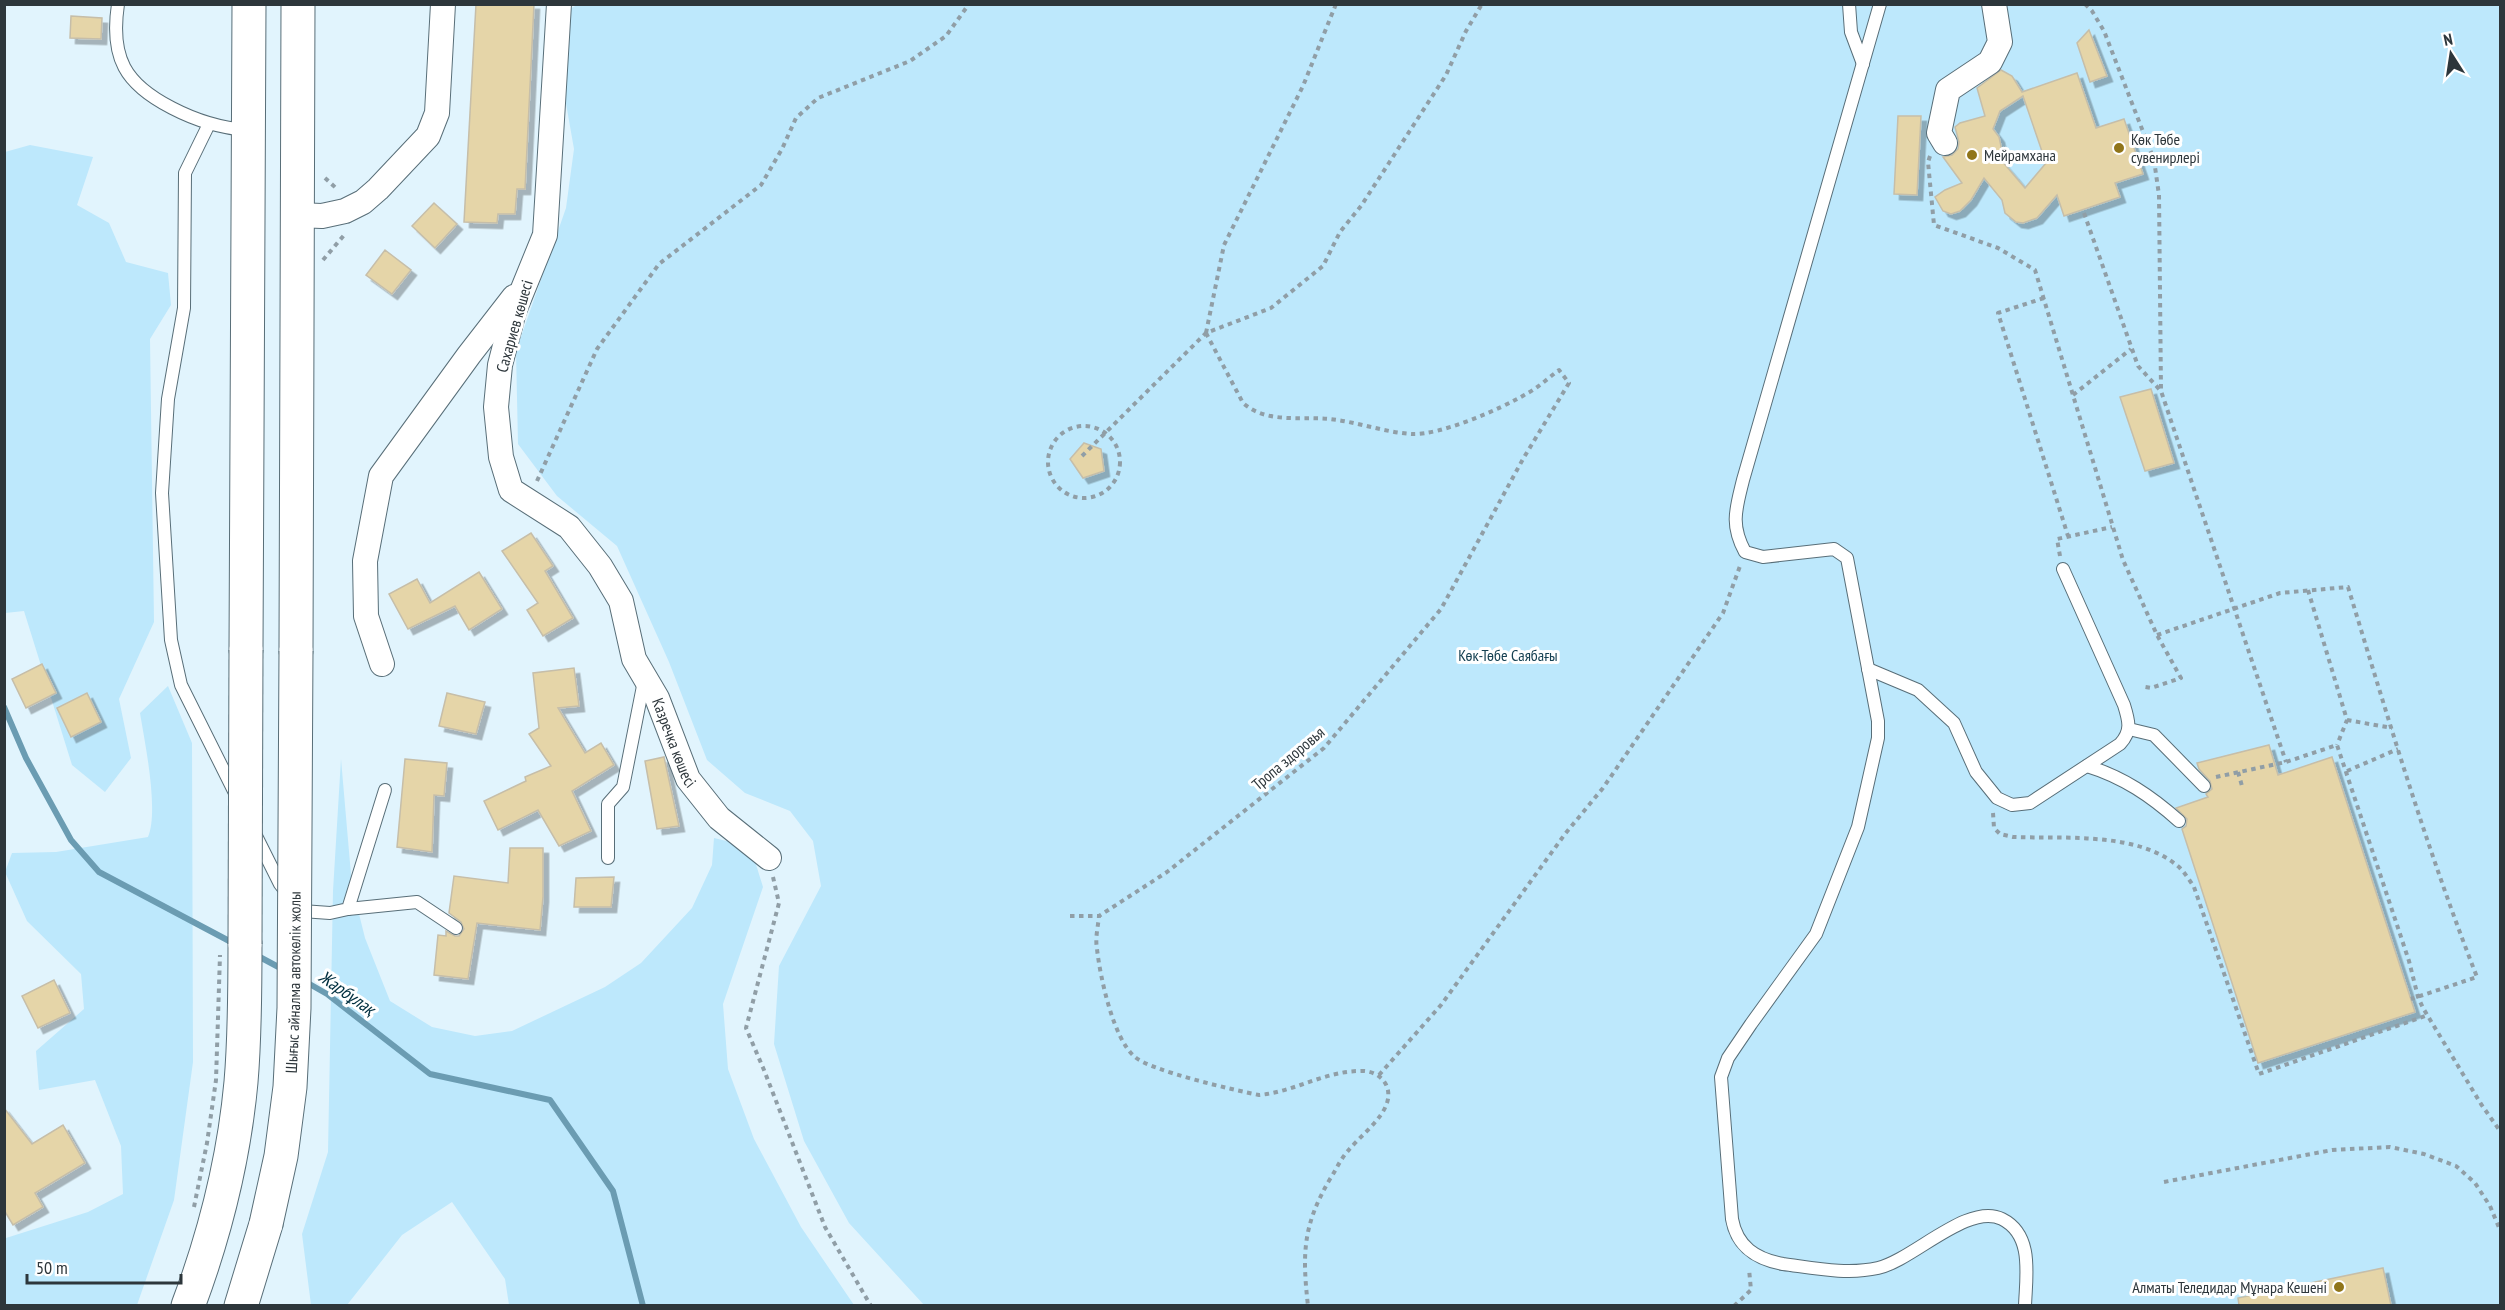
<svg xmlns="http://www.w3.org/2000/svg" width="2505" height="1310" viewBox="0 0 2505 1310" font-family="'PT Sans Narrow',sans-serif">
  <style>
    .green { fill: #bde8fc }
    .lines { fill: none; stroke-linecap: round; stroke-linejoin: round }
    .stream { stroke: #6b9cb2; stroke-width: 6 }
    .building { fill: #e5d5a8; stroke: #c6bea9; stroke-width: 1.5; fill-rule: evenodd; filter: url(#shadow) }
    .lane-casing { stroke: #586e78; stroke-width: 14 }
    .street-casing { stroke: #586e78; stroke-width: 26 }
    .primary-casing { stroke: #586e78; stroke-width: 35 }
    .path { stroke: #909ea6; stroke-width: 4; stroke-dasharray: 4.5 4.5; stroke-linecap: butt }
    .lane { stroke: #fff; stroke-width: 12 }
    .street { stroke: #fff; stroke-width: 24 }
    .primary { stroke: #fff; stroke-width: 33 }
    .primary-bridge-casing { stroke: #586e78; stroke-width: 35; stroke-linecap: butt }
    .path-bridge { stroke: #909ea6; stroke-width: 4; stroke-dasharray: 4.5 4.5; stroke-linecap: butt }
    .primary-bridge { stroke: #fff; stroke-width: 33 }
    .poi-dot { fill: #90751a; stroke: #fff; stroke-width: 2 }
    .labels { text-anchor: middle; stroke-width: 6; stroke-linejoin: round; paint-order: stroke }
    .poi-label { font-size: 16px; fill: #2d363b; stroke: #fff; text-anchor: start }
    .street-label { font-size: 16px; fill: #2d363b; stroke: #fff }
    .park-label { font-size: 16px; fill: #154152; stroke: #fff }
    .water-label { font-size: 18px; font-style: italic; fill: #002f3f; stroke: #fff }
  </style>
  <defs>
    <filter id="shadow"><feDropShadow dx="5.5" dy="5.5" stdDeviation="0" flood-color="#0004"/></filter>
  </defs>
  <rect width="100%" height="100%" fill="#e1f4fd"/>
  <g class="green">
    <polygon points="577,5 2500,5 2500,1305 924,1305 849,1223 804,1141 774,1044 779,966 821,886 813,841 790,811 745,793 707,760 669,662 617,546 557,496 518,444 516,351 566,208 574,149 558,58 568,10"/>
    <polygon points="30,145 93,157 77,205 109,223 126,262 168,273 171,305 150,339 154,622 119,699 131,758 105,792 72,765 24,611 5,613 5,152"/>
    <path d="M168,686L192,743L193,1062L174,1200L137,1305H5L6,1238L88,1212L123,1194L121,1146L95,1080L39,1090L36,1051L84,1009L81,974L27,921L5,872L12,853L56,852L148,837C159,811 145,743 140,713Z"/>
    <polygon points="341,759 352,886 365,938 390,1001 432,1027 475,1036 512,1031 605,987 641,963 692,908 712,865 714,838 739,844 754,858 763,887 723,1004 728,1069 754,1139 801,1227 854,1305 509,1305 505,1279 452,1202 402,1235 347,1305 311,1305 302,1234 328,1152 333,891"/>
  </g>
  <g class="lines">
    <g class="stream">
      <polyline points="4,707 26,758 71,840 99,872 233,943"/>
      <polyline points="256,955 284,970"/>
      <polyline points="306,982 327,994 430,1074 550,1100 613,1191 643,1306"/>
    </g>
  </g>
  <g class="building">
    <polygon points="476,4 534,4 525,189 517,189 515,214 498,214 497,223 464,222"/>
    <polygon points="71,16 102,18 101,39 70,38"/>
    <polygon points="2089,30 2107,76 2090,82 2077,43"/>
    <path d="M2001,70L2012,76L2022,92L2077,73L2096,128L2124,119L2143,174L2115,183L2120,197L2064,216L2057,195L2037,218L2023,223L2016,222L2005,213L2002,200L1984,178L1971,200L1960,211L1951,214L1943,211L1935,197L1945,190L1962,183L1943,157L1952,155L1958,149L1959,142L1955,127L1960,123L1985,116L1977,88ZM2023,96L2046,163L2025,188L2001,160V146L1999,137L1993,129L2000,111Z"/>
    <polygon points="1898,116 1921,116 1917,195 1894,194"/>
    <polygon points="434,203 457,224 435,248 412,226"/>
    <polygon points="385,250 411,270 392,294 366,275"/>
    <polygon points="2151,389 2174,463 2145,471 2120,397"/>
    <polygon points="1084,443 1101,449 1104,471 1083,478 1070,459"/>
    <polygon points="531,533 553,566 545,571 573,618 543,636 527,610 538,603 502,551"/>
    <polygon points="479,572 502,609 469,630 455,606 408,629 389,594 417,579 430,603"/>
    <polygon points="42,664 56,693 26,708 12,679"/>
    <polygon points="574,668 579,706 558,708 585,753 601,743 614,765 572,791 591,831 559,846 538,810 498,830 484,801 526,781 525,777 551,766 529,734 539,728 533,673"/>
    <polygon points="87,693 101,722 71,737 57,708"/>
    <polygon points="447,693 485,702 476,734 439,726"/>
    <polygon points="2269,745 2278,775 2332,757 2415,1012 2258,1063 2182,829 2186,826 2187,819 2176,808 2208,797 2206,794 2212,789 2210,781 2199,769 2197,763"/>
    <polygon points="664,757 679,826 657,829 645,761"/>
    <polygon points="405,759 447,763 444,796 434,795 432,852 397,847"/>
    <polygon points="510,848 543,848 543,897 540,930 477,923 468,979 434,975 438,935 446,936 446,931 455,936 459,936 464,929 461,922 449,913 454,876 508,883"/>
    <polygon points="614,877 611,907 574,907 576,878"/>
    <polygon points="54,980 70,1013 38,1028 22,996"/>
    <polygon points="4,1108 32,1144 63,1125 85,1163 35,1193 43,1207 13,1225 4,1210"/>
    <polygon points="2383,1268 2391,1305 2239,1305 2238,1298"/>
  </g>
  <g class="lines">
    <g class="lane-casing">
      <g id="lane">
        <path d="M118,4C110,58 125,84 172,108C197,121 219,128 247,130"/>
        <polyline points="1849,4 1851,32 1863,64"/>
        <path d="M1880,4L1743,480C1736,509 1730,524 1745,552L1763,557L1834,549L1847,558L1878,721V738L1858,827L1816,934L1751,1024L1728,1058L1721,1077L1732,1219C1737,1247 1756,1259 1783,1264C1814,1268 1847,1275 1878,1268C1913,1260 1968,1202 2002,1219C2034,1235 2026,1276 2025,1306"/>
        <polyline points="209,124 185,173 184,308 168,399 162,493 171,640 181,685 236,795"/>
        <path d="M1868,669L1918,690L1954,723L1976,772L1997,798L2012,805L2030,803L2120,744C2132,731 2129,721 2124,705L2063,569"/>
        <polyline points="2129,729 2154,735 2204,786"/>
        <path d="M2087,766C2123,777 2151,796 2179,821"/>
        <polyline points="255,834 280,884 287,893"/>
        <polyline points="608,858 608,804 623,787 644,681"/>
        <polyline points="298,906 302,911 330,913 348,909 385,790"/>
        <polyline points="348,909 417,902 456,928"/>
      </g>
    </g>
    <g class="street-casing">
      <g id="street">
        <path id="s1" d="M559,4L545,235L514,311L500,365L496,407L501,457L511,490L569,527L600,566L621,601L634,659L657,698L688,779L719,818L769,858"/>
        <polyline points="1945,143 1939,133 1948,90 1990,62 2000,42 1994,4"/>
        <polyline points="297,215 322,216 345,211 363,202 378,189 428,136 437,113 443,4"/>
        <polyline points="382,664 366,616 365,561 381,476 469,355 514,297"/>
      </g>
    </g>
    <g class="primary-casing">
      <g id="primary">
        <polyline points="246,650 249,4"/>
        <polyline points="296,651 298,4"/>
        <path d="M188,1306C215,1234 234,1158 241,1082C245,1036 245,990 245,944"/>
        <polyline points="241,1306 266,1224"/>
      </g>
    </g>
    <g class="path">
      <polyline points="2085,4 2092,11 2104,31 2154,160 2159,195 2161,391 2286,762"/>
      <polyline points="1930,156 1928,162 1934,225 1998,248 2035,270 2123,560 2157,635 2181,678 2151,688 2145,687"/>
      <polyline points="325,178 337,189"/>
      <polyline points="2084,213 2138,366 2160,390"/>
      <polyline points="323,260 345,234"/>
      <polyline points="2044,298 1998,313 2068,536"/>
      <path d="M1206,333L1243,403C1267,424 1300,416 1330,419C1357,422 1384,432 1411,434C1439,436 1501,409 1526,394C1538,388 1548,378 1559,370L1569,383L1523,459L1441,609L1324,748L1167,872L1099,916C1098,927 1095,938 1097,949C1100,976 1113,1039 1135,1057C1151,1071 1234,1090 1259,1095C1294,1092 1325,1071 1360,1071C1378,1070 1393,1084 1387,1103C1381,1121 1359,1137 1347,1152C1340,1160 1336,1170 1330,1179C1303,1225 1302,1253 1308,1306"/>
      <polyline points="1206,333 1224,245 1303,86 1336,4"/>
      <polyline points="2073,395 2131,349"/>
      <circle cx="1084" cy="462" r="36"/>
      <polyline points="1082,456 1206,333 1271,308 1323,266 1340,232 1361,206 1446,75 1466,31 1482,4"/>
      <polyline points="537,481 597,349 659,264 761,185 782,149 796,118 818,98 910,61 946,36 969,4"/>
      <polyline points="2060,556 2057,539 2112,527"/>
      <polyline points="2308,590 2347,720 2337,745"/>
      <path d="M2157,635L2280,593L2348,587C2388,718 2427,850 2477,977L2411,999"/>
      <polyline points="2347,720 2392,728"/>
      <polyline points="2347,771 2398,749"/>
      <polyline points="2238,772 2242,786"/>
      <polyline points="2216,777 2286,762 2337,745 2409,961 2418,997 2423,1008 2481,1104 2500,1131"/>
      <path d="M1993,813L1994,828L2000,834L2013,837C2064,839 2139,831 2180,868C2185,873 2190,881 2194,887L2259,1074L2428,1015"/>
      <polyline points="773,877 779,903 746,1028 764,1070 825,1227 871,1306"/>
      <polyline points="1070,916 1099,916"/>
      <polyline points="1379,1075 1441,1005 1565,834 1603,788 1723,613 1740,566"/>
      <polyline points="2164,1182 2332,1150 2390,1147 2424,1154 2456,1166 2475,1183 2490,1206 2500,1230"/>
      <polyline points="1734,1306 1751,1290 1749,1269"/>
    </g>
    <use href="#lane" class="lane"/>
    <use href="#street" class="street"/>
    <use href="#primary" class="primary"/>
    <g class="primary-bridge-casing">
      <g id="primary-bridge">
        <polyline points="245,944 246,650"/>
        <path id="s2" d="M266,1224L281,1156L290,1087L294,1008L296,651"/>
      </g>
    </g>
    <polyline class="path-bridge" points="194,1207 207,1143 216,1080 220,955"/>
    <use href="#primary-bridge" class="primary-bridge"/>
  </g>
  <g class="poi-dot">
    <circle cx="2119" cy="148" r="6"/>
    <circle cx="1972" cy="155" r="6"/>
    <circle cx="2339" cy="1287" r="6"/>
  </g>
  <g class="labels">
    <g class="poi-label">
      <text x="2131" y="145">Көк Төбе<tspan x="2131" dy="18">сувенирлері</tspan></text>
      <text x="1984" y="161">Мейрамхана</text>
      <text x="2327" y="1293" text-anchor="end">Алматы Теледидар Мұнара Кешені</text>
    </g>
    <g class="street-label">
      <text transform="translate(514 326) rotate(-74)" y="6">Сахариев көшесі</text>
      <text dy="6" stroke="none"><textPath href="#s1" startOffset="808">Казречка көшесі</textPath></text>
      <text transform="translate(1288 758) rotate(-40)" y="6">Тропа здоровья</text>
      <text dy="6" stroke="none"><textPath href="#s2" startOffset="244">Шығыс айналма автокөлік жолы</textPath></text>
    </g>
    <g class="park-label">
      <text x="1508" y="661">Көк-Төбе Саябағы</text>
    </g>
    <g class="water-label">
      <text transform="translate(347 993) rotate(35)" y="6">Жарбұлақ</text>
    </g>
  </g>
  <rect width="2505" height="1310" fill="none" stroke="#2d363b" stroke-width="12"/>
  <g transform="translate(2451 54) rotate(348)" stroke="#ffffff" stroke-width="4.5" paint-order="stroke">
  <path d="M0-4.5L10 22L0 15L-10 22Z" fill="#2d363b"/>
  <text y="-9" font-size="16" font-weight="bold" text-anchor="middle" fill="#2d363b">N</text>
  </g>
  <path d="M27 1274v9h154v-9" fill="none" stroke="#2d363b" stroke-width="3"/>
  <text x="36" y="1274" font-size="18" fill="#2d363b" stroke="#ffffff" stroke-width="4.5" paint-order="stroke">50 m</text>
</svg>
